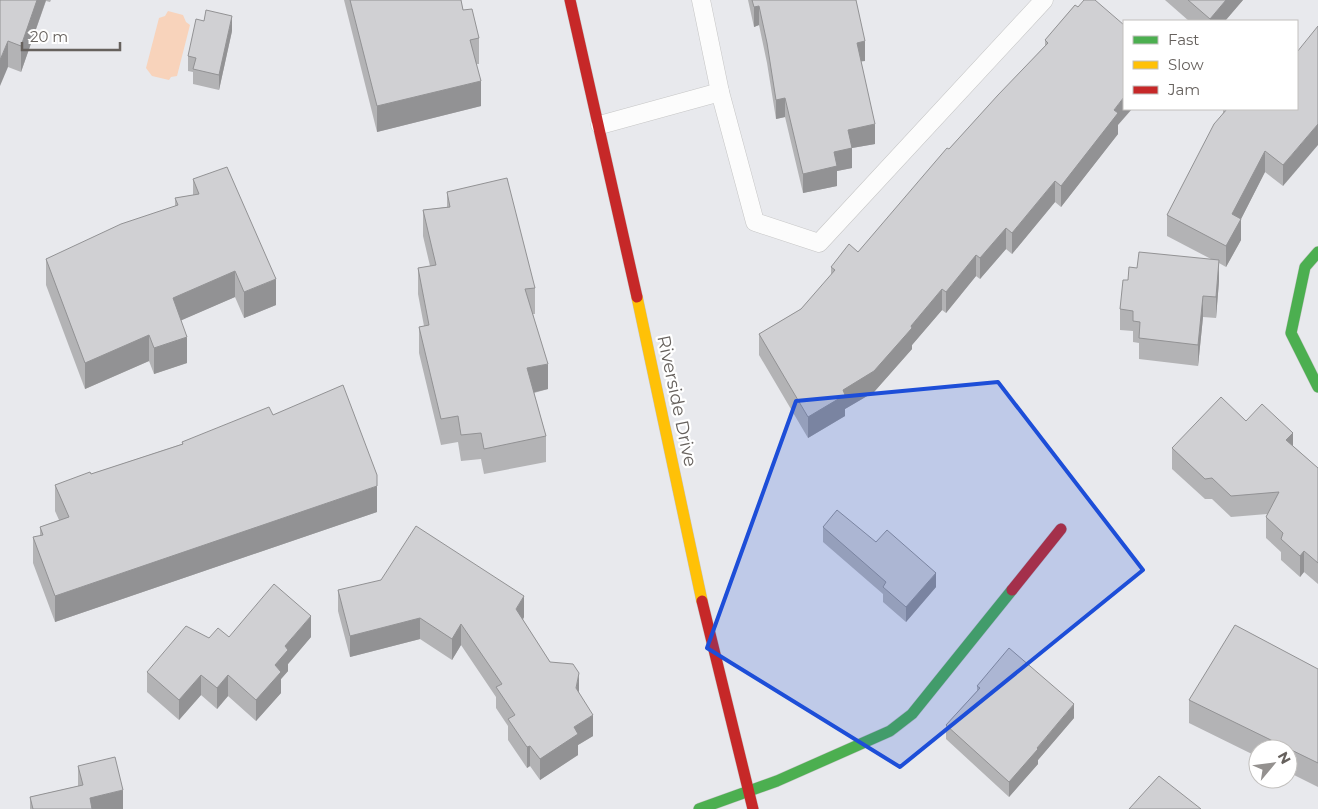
<svg xmlns="http://www.w3.org/2000/svg" width="1318" height="809" viewBox="0 0 1318 809" font-family="Montserrat,sans-serif">
  <style>
    .water { fill: #f8d3bb }
    .lines { fill: none; stroke-linecap: round; stroke-linejoin: round }
    .lane-casing { stroke: #c6c6c6; stroke-width: 19 }
    .fast-casing { stroke: #c6c6c6; stroke-width: 12 }
    .slow-casing { stroke: #c6c6c6; stroke-width: 12 }
    .jam-casing { stroke: #c6c6c6; stroke-width: 12 }
    .lane { stroke: #fcfcfc; stroke-width: 18 }
    .fast { stroke: #4caf50; stroke-width: 11 }
    .slow { stroke: #ffc107; stroke-width: 11 }
    .jam { stroke: #c62828; stroke-width: 11 }
    .wall { fill: #b3b3b5 }
    .shaded-wall { fill: #929294 }
    .building { fill: #d0d0d3; stroke: #929294 }
    .marked { fill: #1d4ed8; fill-opacity: 0.2; stroke: #1d4ed8; stroke-width: 4; stroke-linejoin: round }
    .labels { text-anchor: middle; stroke-width: 4.5; stroke-linejoin: round; paint-order: stroke }
    .street-label { font-size: 18px; fill: #66615d; stroke: #fff }
  </style>
  <rect width="100%" height="100%" fill="#e8e9ed"/>
  <polygon class="water" points="168,11 183,15 186,22 190,25 177,76 171,77 169,80 152,76 146,68 159,18 165,16"/>
  <g class="lines">
    <g class="lane-casing">
      <g id="lane">
        <polyline points="701,0 720,92 755,222 819,243 1044,0"/>
        <polyline points="600,125 720,92"/>
      </g>
    </g>
    <g class="fast-casing">
      <g id="fast">
        <polyline points="1318,252 1305,267 1291,333 1318,387"/>
        <polyline points="699,809 777,781 890,731 912,714 1012,590"/>
      </g>
    </g>
    <g class="slow-casing">
      <polyline id="slow" points="637,297 702,601"/>
    </g>
    <g class="jam-casing">
      <g id="jam">
        <polyline points="570,0 637,297"/>
        <polyline points="1012,590 1061,529"/>
        <polyline points="702,601 753,809"/>
      </g>
    </g>
    <use href="#lane" class="lane"/>
    <use href="#fast" class="fast"/>
    <use href="#slow" class="slow"/>
    <use href="#jam" class="jam"/>
  </g>
  <g class="wall">
    <polygon points="0,0 51,0 50,2 46,1 21,72 8,67"/>
    <polygon points="344,0 461,0 463,10 479,38 479,64 476,64 481,106 377,132"/>
    <polygon points="748,0 856,0 865,61 861,61 875,144 852,148 852,168 837,171 837,186 803,193 785,117 776,119 767,63 759,25 754,27"/>
    <polygon points="1165,0 1243,0 1225,21 1189,21"/>
    <polygon points="1075,5 1118,125 1118,134 1061,207 1055,202 1012,254 1006,249 980,279 976,276 946,313 942,310 912,345 912,349 874,392 845,409 845,416 808,438 759,355 759,334 801,309 831,276 831,267 858,252 949,149 1045,46 1045,40"/>
    <polygon points="232,31 219,90 193,84 193,72 188,71 188,56"/>
    <polygon points="1223,109 1297,109 1283,186 1265,172 1241,219 1241,240 1226,267 1219,263 1219,281 1216,318 1203,317 1198,366 1139,359 1139,343 1133,342 1133,331 1120,330 1120,309 1128,280 1137,268 1211,259 1167,236 1167,215 1223,113"/>
    <polygon points="193,179 276,305 244,318 235,297 181,320 187,363 154,374 149,361 85,389 46,285 46,259 175,206 175,198 193,195"/>
    <polygon points="447,192 535,288 535,314 533,314 548,389 534,393 546,436 546,462 484,474 481,459 461,461 458,442 441,445 419,353 419,327 424,326 418,294 418,268 430,266 423,236 423,210 447,207"/>
    <polygon points="273,415 377,512 55,622 33,563 33,537 40,536 40,527 59,520 55,511 55,485 91,474 182,444 182,442"/>
    <polygon points="1246,421 1293,446 1318,468 1318,584 1304,572 1300,577 1281,560 1281,552 1266,538 1266,517 1267,514 1231,517 1212,499 1205,499 1172,469 1172,448"/>
    <polygon points="823,527 876,542 936,587 906,622 883,602 883,594 823,542"/>
    <polygon points="338,590 524,617 523,620 550,662 579,693 593,736 578,745 578,755 540,780 530,766 527,768 508,740 508,726 496,708 496,697 461,645 452,660 420,639 350,657 338,611"/>
    <polygon points="229,637 311,637 288,664 288,671 281,679 281,693 256,721 228,696 217,709 201,695 179,720 147,692 147,672 209,638"/>
    <polygon points="1318,669 1318,787 1288,772 1288,749 1258,749 1258,757 1189,723 1189,700"/>
    <polygon points="977,686 1074,718 1038,760 1038,764 1009,797 946,739 946,725 977,691"/>
    <polygon points="78,766 123,809 30,809 30,797 78,786"/>
  </g>
  <g class="shaded-wall">
    <polygon points="37,0 46,0 21,72 21,46"/>
    <polygon points="1226,0 1243,0 1225,21 1210,21 1210,19"/>
    <polygon points="759,6 759,25 754,27 754,7"/>
    <polygon points="232,16 232,31 219,90 219,75"/>
    <polygon points="8,41 8,67 0,86 0,60"/>
    <polygon points="865,41 865,61 857,62 857,43"/>
    <polygon points="481,81 481,106 377,132 377,106"/>
    <polygon points="1124,97 1124,109 1132,109 1118,125 1118,134 1061,207 1061,186 1114,110"/>
    <polygon points="785,98 785,117 776,119 776,100"/>
    <polygon points="875,124 875,144 852,148 852,168 837,171 837,186 803,193 803,174 848,130"/>
    <polygon points="1318,124 1318,145 1283,186 1283,165"/>
    <polygon points="1265,151 1265,172 1241,219 1241,240 1226,267 1226,246 1232,214"/>
    <polygon points="1055,181 1055,202 1012,254 1012,233"/>
    <polygon points="1006,228 1006,249 980,279 980,258"/>
    <polygon points="976,255 976,276 946,313 946,292"/>
    <polygon points="1219,260 1219,281 1216,318 1216,297"/>
    <polygon points="235,271 235,297 173,324 173,298"/>
    <polygon points="276,279 276,305 244,318 244,292"/>
    <polygon points="942,289 942,310 912,345 912,349 874,392 845,409 845,416 808,438 808,417 843,390 911,326"/>
    <polygon points="1203,296 1203,317 1198,366 1198,345"/>
    <polygon points="149,335 149,361 85,389 85,363"/>
    <polygon points="187,337 187,363 154,374 154,348"/>
    <polygon points="548,364 548,389 527,394 527,368"/>
    <polygon points="1293,433 1293,454 1286,440"/>
    <polygon points="377,486 377,512 55,622 55,596"/>
    <polygon points="1304,551 1304,572 1300,577 1300,556"/>
    <polygon points="936,573 936,587 906,622 906,607"/>
    <polygon points="524,596 524,617 516,630 516,609"/>
    <polygon points="311,616 311,637 288,664 288,671 281,679 281,693 256,721 256,700 285,646"/>
    <polygon points="420,618 420,639 350,657 350,636"/>
    <polygon points="461,624 461,645 452,660 452,639"/>
    <polygon points="579,673 579,694 576,688"/>
    <polygon points="201,675 201,695 179,720 179,700"/>
    <polygon points="228,675 228,696 217,709 217,688"/>
    <polygon points="1074,704 1074,718 1038,760 1038,764 1009,797 1009,782"/>
    <polygon points="593,715 593,736 578,745 578,755 540,780 540,759 574,727"/>
    <polygon points="530,746 530,766 527,768 527,747"/>
    <polygon points="123,790 123,809 90,809 90,798"/>
  </g>
  <g class="building">
    <polygon points="0,0 37,0 21,46 8,41 0,60"/>
    <polygon points="350,0 461,0 463,10 472,9 479,38 470,40 481,81 377,106"/>
    <polygon points="752,0 856,0 865,41 857,43 875,124 848,130 852,148 834,152 837,166 803,174 785,98 776,100 767,43 759,6 754,7"/>
    <polygon points="1084,0 1095,0 1124,25 1124,97 1114,110 1118,113 1061,186 1055,181 1012,233 1006,228 980,258 976,255 946,292 942,289 911,326 912,328 874,371 843,390 845,395 808,417 759,334 801,309 835,270 831,267 849,244 858,252 947,148 949,149 998,95 1048,43 1045,40 1075,5 1078,7"/>
    <polygon points="1188,0 1226,0 1210,19"/>
    <polygon points="206,10 232,16 219,75 193,69 196,58 188,56 196,19 204,21"/>
    <polygon points="1318,26 1318,124 1283,165 1265,151 1232,214 1241,219 1226,246 1167,215 1214,124 1227,109 1297,109 1297,52"/>
    <polygon points="227,167 276,279 244,292 235,271 173,298 187,337 154,348 149,335 85,363 46,259 121,224 178,205 175,198 199,194 193,179"/>
    <polygon points="507,178 535,288 525,289 548,364 527,368 546,436 484,449 481,433 461,435 458,416 441,419 419,327 429,325 418,268 436,265 423,210 450,207 447,192"/>
    <polygon points="1139,252 1219,260 1216,297 1203,296 1198,345 1139,338 1140,322 1133,321 1133,311 1120,309 1123,280 1128,280 1129,267 1137,268"/>
    <polygon points="343,385 377,475 377,486 55,596 33,537 43,535 40,527 69,517 55,485 90,472 91,474 183,444 182,442 269,407 273,415"/>
    <polygon points="1221,397 1246,421 1262,404 1293,433 1286,440 1318,468 1318,563 1304,551 1300,556 1281,539 1283,533 1266,517 1279,492 1231,496 1212,478 1205,479 1172,448"/>
    <polygon points="837,510 876,542 887,530 936,573 906,607 883,587 886,582 823,527"/>
    <polygon points="416,526 524,596 516,609 550,662 573,664 579,673 576,688 593,715 574,727 578,734 540,759 530,746 527,747 508,719 515,715 496,687 502,684 461,624 452,639 420,618 350,636 338,590 381,580"/>
    <polygon points="274,584 311,616 285,646 288,650 275,665 281,672 256,700 228,675 217,688 201,675 179,700 147,672 186,626 209,638 218,628 229,637"/>
    <polygon points="1235,625 1318,669 1318,763 1189,700"/>
    <polygon points="1009,648 1074,704 1037,748 1038,749 1009,782 946,725 980,688 977,686"/>
    <polygon points="115,757 123,790 90,798 92,809 33,809 30,797 83,785 78,766"/>
    <polygon points="1159,776 1201,809 1129,809"/>
  </g>
  <path class="marked" d="M998,382L1143,570L900,767L707,648L796,401Z"/>
  <g class="labels">
    <g class="street-label">
      <text transform="translate(677 401) rotate(78)" y="6">Riverside Drive</text>
    </g>
  </g>
  <rect x="1123" y="20" width="175" height="90" fill="#ffffff" stroke="#c2c0be"/>
  <rect x="1133" y="36" width="25" height="8" fill="#4caf50" stroke="#c2c0be"/>
  <text x="1168" y="45" font-size="15" fill="#66615d">Fast</text>
  <rect x="1133" y="61" width="25" height="8" fill="#ffc107" stroke="#c2c0be"/>
  <text x="1168" y="70" font-size="15" fill="#66615d">Slow</text>
  <rect x="1133" y="86" width="25" height="8" fill="#c62828" stroke="#c2c0be"/>
  <text x="1168" y="95" font-size="15" fill="#66615d">Jam</text>
  <g transform="translate(1273 764) rotate(61)"><circle r="24" fill="#ffffff" stroke="#c2c0be"/>
  <path d="M0-4L9 19L0 12L-9 19Z" fill="#94918f"/>
  <text y="-8" font-size="14" font-weight="bold" text-anchor="middle" fill="#66615d">N</text>
  </g>
  <path d="M22 42v8h98v-8" fill="none" stroke="#66615d" stroke-width="2.5"/>
  <text x="30" y="42" font-size="15" fill="#66615d" stroke="#ffffff" stroke-width="4" paint-order="stroke">20 m</text>
</svg>
